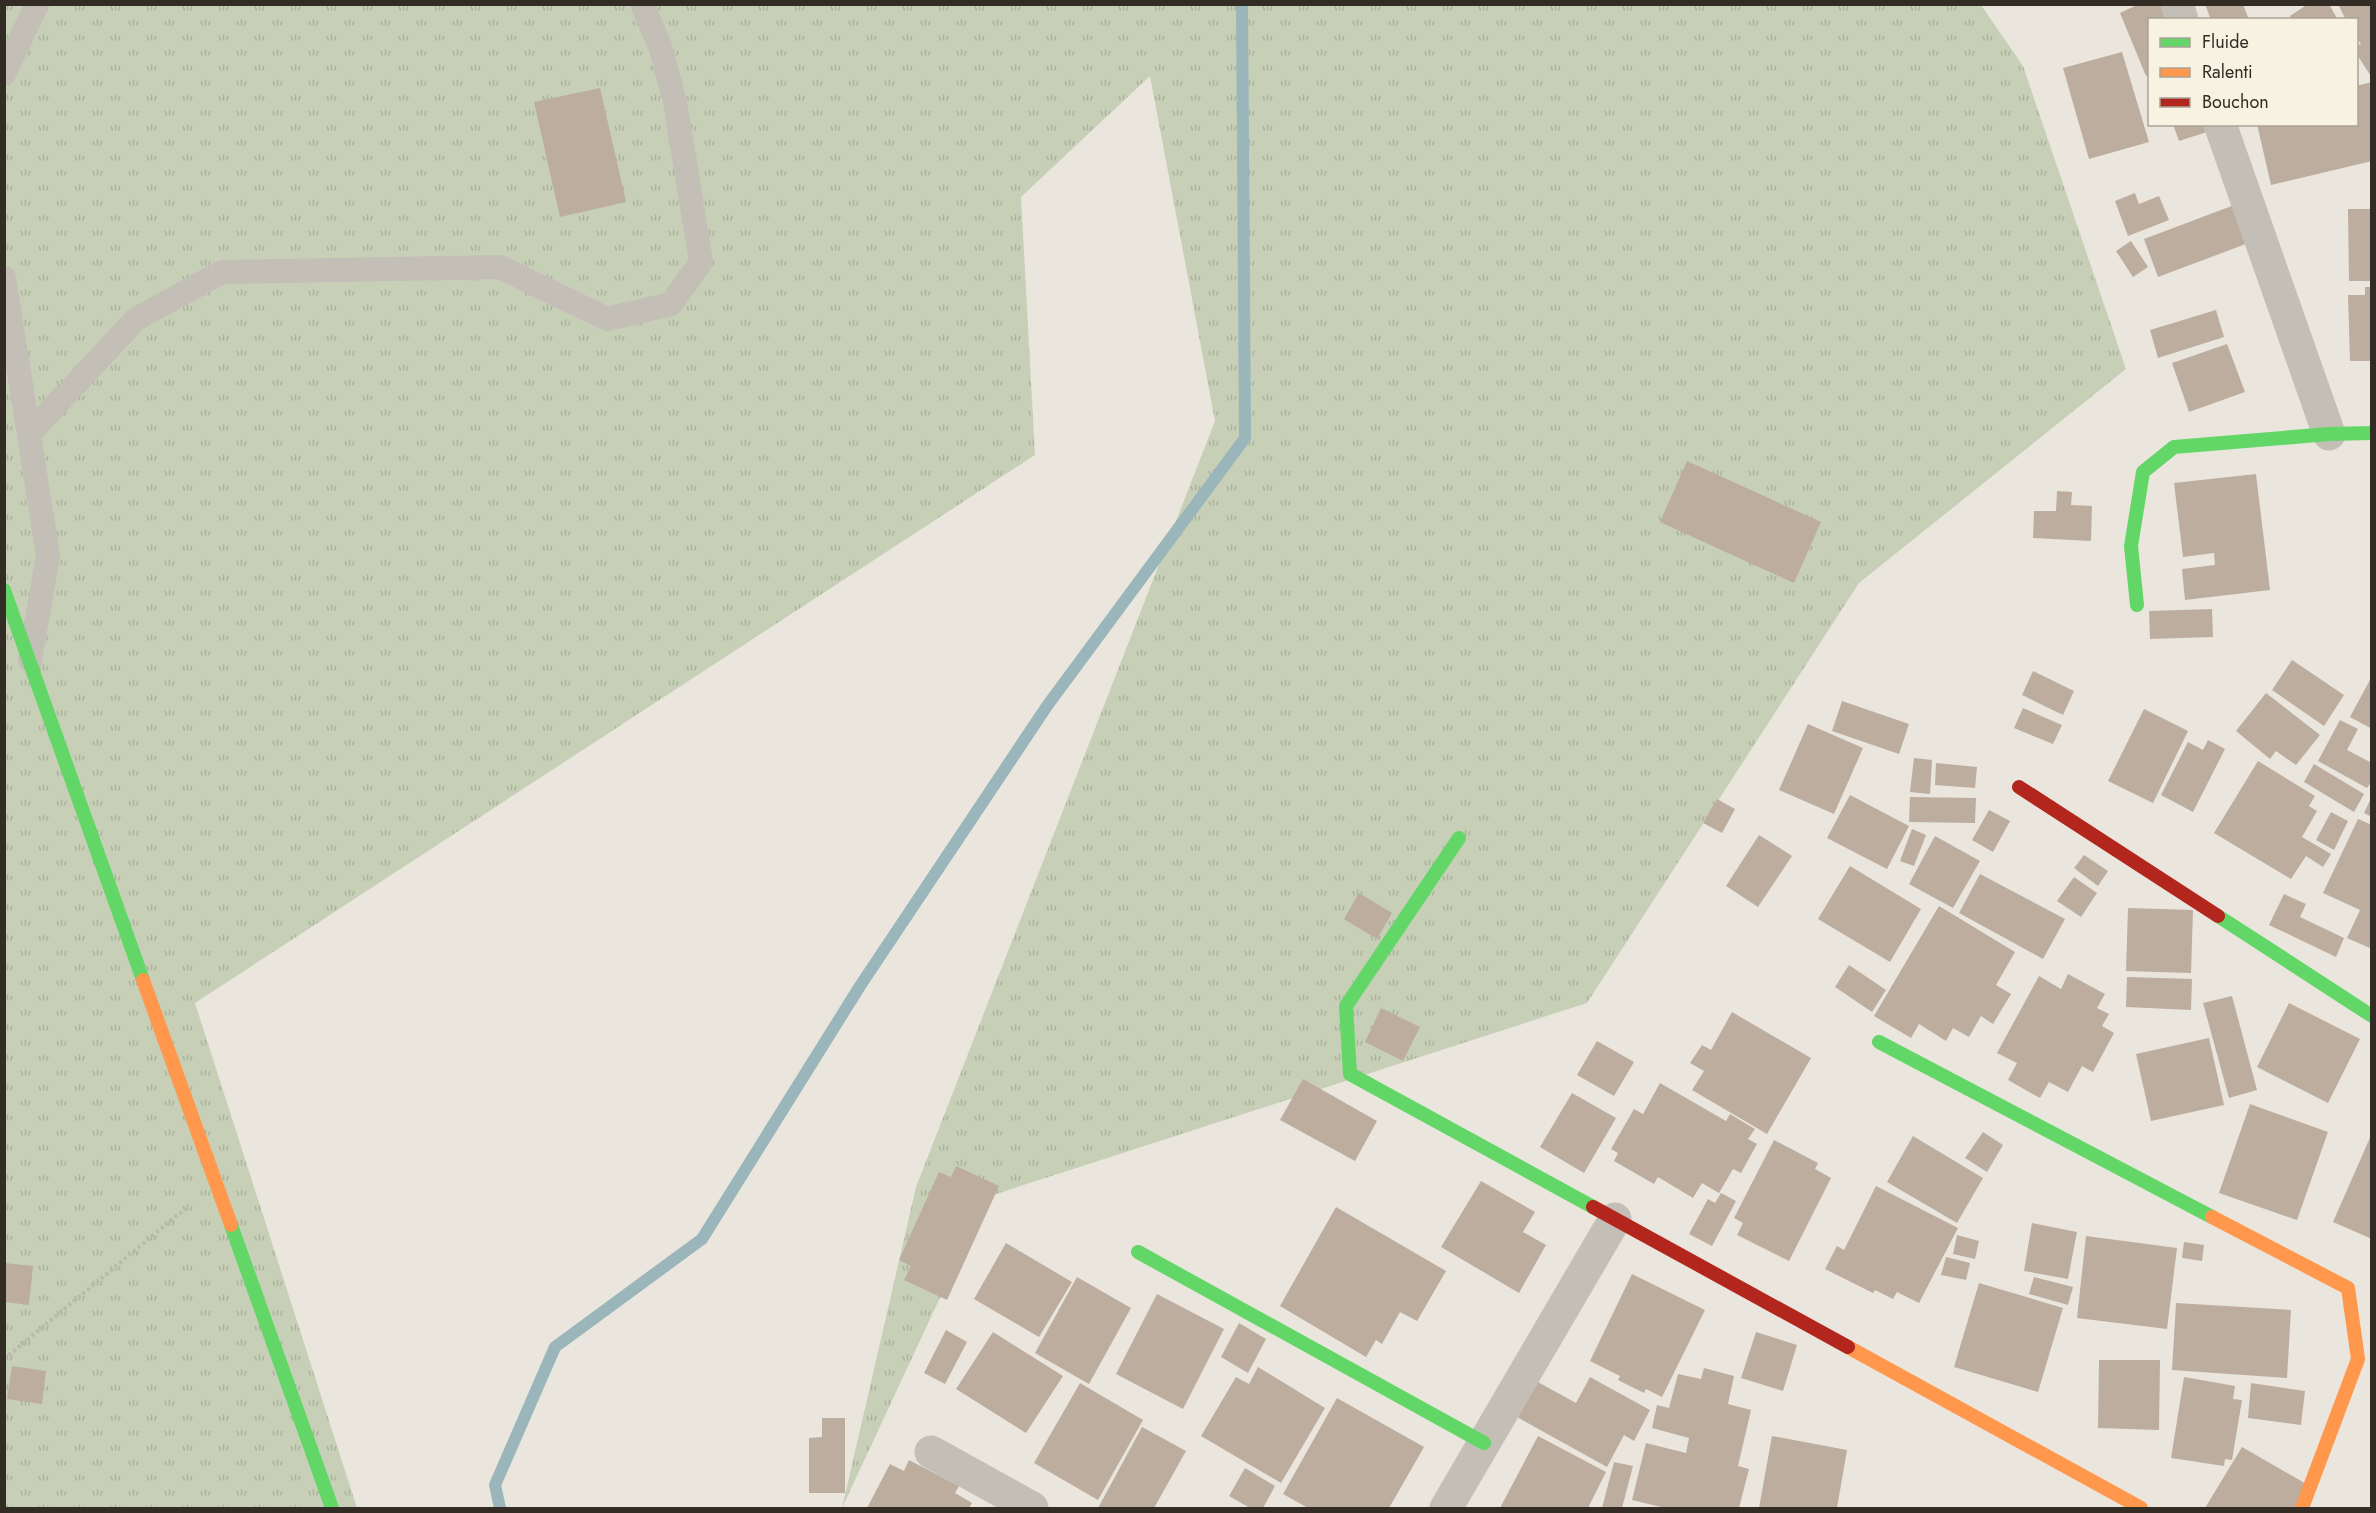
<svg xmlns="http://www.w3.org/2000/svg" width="2376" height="1513" viewBox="0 0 2376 1513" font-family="Jost,sans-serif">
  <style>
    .grass { fill: url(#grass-tufts) }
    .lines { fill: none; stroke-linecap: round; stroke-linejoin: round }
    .stream { stroke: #9ab6bb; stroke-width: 12 }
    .building { fill: #bdad9f }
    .path { stroke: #bcb7af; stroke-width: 4; stroke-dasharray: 3 3; stroke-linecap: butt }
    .lane { stroke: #c3beb6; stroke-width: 24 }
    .street { stroke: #c3beb6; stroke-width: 33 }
    .fast { stroke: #63d668; stroke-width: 14 }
    .slow { stroke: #ff974d; stroke-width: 14 }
    .jam { stroke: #b3261e; stroke-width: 14 }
  </style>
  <defs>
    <pattern id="grass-tufts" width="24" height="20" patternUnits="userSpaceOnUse" patternTransform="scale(1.5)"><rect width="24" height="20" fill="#c7d0b7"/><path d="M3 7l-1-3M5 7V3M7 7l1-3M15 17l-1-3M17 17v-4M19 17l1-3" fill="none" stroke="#abb39d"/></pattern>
  </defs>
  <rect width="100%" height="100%" fill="#eae6dd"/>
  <polygon class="grass" points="5,5 1981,5 2023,66 2126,369 1859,583 1587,1003 987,1197 842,1508 916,1187 1215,421 1150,76 1021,197 1035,455 195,1003 357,1508 5,1508"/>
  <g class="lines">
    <polyline class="stream" points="500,1508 495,1485 555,1347 702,1239 860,986 1047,706 1245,438 1242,4"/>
  </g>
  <g class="building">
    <polygon points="2139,4 2162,4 2169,20 2150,20 2150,74 2146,76 2120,13"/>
    <polygon points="2205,4 2243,4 2249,20 2211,20"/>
    <polygon points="2308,4 2329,4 2338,20 2292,20 2290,16"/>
    <polygon points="2338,4 2372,4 2372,78 2356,53 2356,46 2361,44 2356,37 2356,20 2346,20"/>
    <polygon points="2122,52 2149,142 2089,159 2063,68"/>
    <polygon points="2372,82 2372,161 2271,185 2257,124 2356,124 2356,86"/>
    <polygon points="600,88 626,202 560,217 534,102"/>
    <polygon points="2173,124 2208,124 2210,131 2179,141"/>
    <polygon points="2135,193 2139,204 2159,196 2169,220 2128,236 2115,201"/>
    <polygon points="2237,204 2251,242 2158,277 2144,239"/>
    <polygon points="2348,209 2372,209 2372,281 2349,281"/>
    <polygon points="2131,241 2148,267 2133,277 2116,251"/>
    <polygon points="2365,287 2372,287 2372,361 2350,361 2348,295 2365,295"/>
    <polygon points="2216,310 2224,337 2158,358 2150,330"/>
    <polygon points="2227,344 2245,392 2189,412 2172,363"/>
    <polygon points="1687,461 1821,522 1794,583 1660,522"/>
    <polygon points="2256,474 2270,590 2185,600 2182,569 2215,565 2214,553 2183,557 2174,483"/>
    <polygon points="2057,491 2072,492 2071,505 2092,506 2091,541 2033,538 2034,511 2056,511"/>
    <polygon points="2212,609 2213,637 2150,639 2149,611"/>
    <polygon points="2292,660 2344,695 2324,726 2272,690"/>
    <polygon points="2033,671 2074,691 2063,715 2022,695"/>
    <polygon points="2372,676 2372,729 2350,717"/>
    <polygon points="2266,693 2320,735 2296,765 2276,751 2270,759 2236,731"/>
    <polygon points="1842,701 1909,724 1899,754 1832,731"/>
    <polygon points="2023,708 2062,725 2053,744 2014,728"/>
    <polygon points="2144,709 2188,731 2153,803 2108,781"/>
    <polygon points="2340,720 2358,729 2347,750 2372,763 2372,781 2367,788 2318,761"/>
    <polygon points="1808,724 1863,748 1834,814 1779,790"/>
    <polygon points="2208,740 2225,749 2193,812 2161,795 2188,742 2203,750"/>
    <polygon points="1914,758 1932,760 1930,794 1910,792"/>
    <polygon points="2258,761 2315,796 2309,806 2317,811 2302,837 2331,854 2323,867 2306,856 2291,879 2214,833"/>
    <polygon points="1936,763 1977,767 1975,788 1935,785"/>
    <polygon points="2314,764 2364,794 2354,812 2304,782"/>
    <polygon points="1850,795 1909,826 1887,869 1827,838"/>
    <polygon points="2372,796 2372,817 2364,813"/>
    <polygon points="1910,797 1976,798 1975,823 1909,822"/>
    <polygon points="1717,799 1735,809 1722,833 1703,823"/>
    <polygon points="1989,810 2010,821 1993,852 1972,840"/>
    <polygon points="2331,812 2348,821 2334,850 2316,840"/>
    <polygon points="2358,819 2372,825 2372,949 2347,938 2360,910 2323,893"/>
    <polygon points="1912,829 1926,835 1914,866 1900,861"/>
    <polygon points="1759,835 1792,856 1758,907 1726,886"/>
    <polygon points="1935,836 1980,861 1953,908 1909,884"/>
    <polygon points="2084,855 2108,871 2098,886 2074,868"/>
    <polygon points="1850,866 1921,909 1890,962 1818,919"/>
    <polygon points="1980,874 2065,919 2043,959 1959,913"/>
    <polygon points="2074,877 2097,893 2081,917 2057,901"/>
    <polygon points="1359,893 1392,913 1377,939 1344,919"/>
    <polygon points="2284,894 2306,904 2300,917 2344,938 2336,957 2269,925"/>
    <polygon points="1939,906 2015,952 1996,985 2011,994 1993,1024 1981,1016 1969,1037 1953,1028 1946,1041 1919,1024 1911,1038 1874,1016"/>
    <polygon points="2128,908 2193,910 2191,973 2126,971"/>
    <polygon points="1849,965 1886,990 1872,1012 1835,987"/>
    <polygon points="2068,974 2105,994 2097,1008 2109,1014 2102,1026 2114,1033 2093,1072 2082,1066 2068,1092 2049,1082 2040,1098 2008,1080 2017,1063 1997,1053 2039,976 2061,989"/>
    <polygon points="2127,977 2192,979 2191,1010 2126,1007"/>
    <polygon points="2232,996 2257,1090 2229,1098 2203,1003"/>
    <polygon points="2289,1003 2360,1039 2328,1103 2257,1067"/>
    <polygon points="1381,1008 1420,1027 1403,1061 1365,1042"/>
    <polygon points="1732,1012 1811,1058 1767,1134 1692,1090 1704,1071 1690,1063 1702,1045 1711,1050"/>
    <polygon points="2209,1038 2224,1105 2151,1121 2136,1054"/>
    <polygon points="1597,1041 1634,1062 1614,1096 1577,1075"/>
    <polygon points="1303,1079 1377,1121 1355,1161 1280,1120"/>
    <polygon points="1660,1083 1726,1121 1730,1114 1755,1129 1748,1139 1757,1144 1741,1173 1733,1169 1719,1193 1702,1183 1693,1198 1658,1177 1654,1184 1614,1161 1618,1153 1611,1149 1634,1109 1643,1114"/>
    <polygon points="1572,1093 1616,1118 1584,1173 1540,1147"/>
    <polygon points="2250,1104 2328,1132 2297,1220 2219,1193"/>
    <polygon points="1983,1132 2003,1145 1987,1172 1965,1158"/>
    <polygon points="2372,1133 2372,1239 2333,1222"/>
    <polygon points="1913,1136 1983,1178 1957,1223 1887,1182"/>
    <polygon points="1774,1140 1818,1163 1815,1169 1831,1178 1789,1261 1737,1235 1743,1223 1734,1218"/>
    <polygon points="956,1166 999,1186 947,1300 904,1280 911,1266 899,1260 939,1172 951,1177"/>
    <polygon points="1481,1181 1535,1212 1523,1232 1546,1245 1519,1293 1441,1247"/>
    <polygon points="1876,1186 1958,1228 1919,1303 1897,1292 1893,1299 1875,1290 1873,1293 1825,1269 1837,1246 1844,1250"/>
    <polygon points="1721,1193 1736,1201 1712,1246 1689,1234 1708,1199 1715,1203"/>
    <polygon points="1336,1207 1446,1271 1417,1321 1400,1312 1382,1344 1376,1340 1366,1357 1280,1306"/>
    <polygon points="2032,1223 2077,1232 2068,1279 2024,1271"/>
    <polygon points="1957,1235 1979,1241 1975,1259 1953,1254"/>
    <polygon points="2086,1236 2177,1248 2167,1329 2077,1318"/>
    <polygon points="2184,1242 2204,1245 2202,1261 2182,1258"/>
    <polygon points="1006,1243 1072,1282 1039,1337 974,1299"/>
    <polygon points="1946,1257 1970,1263 1966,1280 1941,1275"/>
    <polygon points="5,1263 33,1266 29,1305 5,1302"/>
    <polygon points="1632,1274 1705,1310 1662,1397 1646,1389 1644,1393 1618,1380 1620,1376 1590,1361"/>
    <polygon points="1077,1277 1131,1308 1089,1384 1035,1353"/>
    <polygon points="2034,1277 2073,1287 2068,1305 2029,1294"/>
    <polygon points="1979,1283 2063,1308 2038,1392 1954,1367"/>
    <polygon points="1157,1294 1224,1329 1183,1409 1116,1374"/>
    <polygon points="2176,1303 2291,1310 2287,1378 2172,1370"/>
    <polygon points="1239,1323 1266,1339 1248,1373 1221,1357"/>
    <polygon points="946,1330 967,1342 945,1384 924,1373"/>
    <polygon points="993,1332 1063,1376 1026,1433 956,1389"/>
    <polygon points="1756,1332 1797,1345 1783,1391 1741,1378"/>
    <polygon points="2099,1360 2160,1360 2159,1430 2098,1428"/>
    <polygon points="12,1366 46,1371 42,1404 7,1399"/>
    <polygon points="1258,1367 1325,1408 1281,1483 1201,1436 1236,1377 1249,1384"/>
    <polygon points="1704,1368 1734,1376 1728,1404 1751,1410 1738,1466 1749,1469 1739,1508 1665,1508 1632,1500 1646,1443 1686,1453 1689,1438 1652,1428 1657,1405 1669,1408 1678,1374 1701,1379"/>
    <polygon points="1590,1377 1650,1410 1634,1441 1624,1435 1607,1467 1517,1417 1536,1381 1576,1403"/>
    <polygon points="2184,1377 2235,1386 2233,1399 2242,1400 2232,1460 2225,1459 2224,1466 2171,1458"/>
    <polygon points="1080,1383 1143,1420 1098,1500 1034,1463"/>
    <polygon points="2251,1383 2305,1391 2301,1425 2248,1418"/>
    <polygon points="1337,1398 1424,1447 1389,1508 1308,1508 1283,1494"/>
    <polygon points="822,1418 845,1418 845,1493 809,1493 809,1438 822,1437"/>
    <polygon points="1142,1427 1186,1451 1154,1508 1098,1508"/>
    <polygon points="1538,1436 1606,1472 1588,1508 1500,1508"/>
    <polygon points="1772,1436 1847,1450 1837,1508 1759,1508"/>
    <polygon points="2242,1447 2308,1485 2294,1508 2205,1508"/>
    <polygon points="909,1460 959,1486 955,1493 972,1503 969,1508 867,1508 890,1464 904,1471"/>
    <polygon points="1614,1462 1633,1466 1622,1508 1602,1508"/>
    <polygon points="1245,1468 1275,1486 1263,1508 1250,1508 1229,1496"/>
  </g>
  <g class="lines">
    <polyline class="path" points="4,1359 186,1208"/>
    <g class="lane">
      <polyline points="4,74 37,4"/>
      <polyline points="4,278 48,555 30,660"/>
      <polyline points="29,434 136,319 222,272 500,267 607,319 671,304 701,262 675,102 660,46 642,4"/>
    </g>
    <g class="street">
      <polyline points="2177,4 2182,20"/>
      <polyline points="2220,124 2329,434"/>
      <polyline points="931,1452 1032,1508"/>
      <polyline points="1446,1508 1615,1219"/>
    </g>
    <g class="fast">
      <polyline points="4,590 143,980"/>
      <polyline points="2137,605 2131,546 2143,472 2174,447 2329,434 2372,433"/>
      <polyline points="1459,838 1346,1006 1350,1074 1593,1207"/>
      <polyline points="2218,916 2372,1016"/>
      <polyline points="1879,1042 2212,1217"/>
      <polyline points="231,1225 332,1508"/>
      <polyline points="1138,1252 1484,1443"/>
    </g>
    <g class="slow">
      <polyline points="143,980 231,1225"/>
      <polyline points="2212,1217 2348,1288 2358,1359 2302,1508"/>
      <polyline points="1848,1347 2141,1508"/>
    </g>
    <g class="jam">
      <polyline points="2019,787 2218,916"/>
      <polyline points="1593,1207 1848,1347"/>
    </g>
  </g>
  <rect width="2376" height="1513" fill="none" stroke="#332c25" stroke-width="12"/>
  <rect x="2148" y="18" width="210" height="108" fill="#f8f2e3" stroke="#a9a397" stroke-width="1.5"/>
  <rect x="2160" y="38" width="30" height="9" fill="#63d668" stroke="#a9a397" stroke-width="1.5"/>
  <text x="2202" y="48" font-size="18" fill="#332c25">Fluide</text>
  <rect x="2160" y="68" width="30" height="9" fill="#ff974d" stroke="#a9a397" stroke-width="1.5"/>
  <text x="2202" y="78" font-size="18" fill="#332c25">Ralenti</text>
  <rect x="2160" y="98" width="30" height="9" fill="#b3261e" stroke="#a9a397" stroke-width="1.5"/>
  <text x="2202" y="108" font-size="18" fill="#332c25">Bouchon</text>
</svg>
